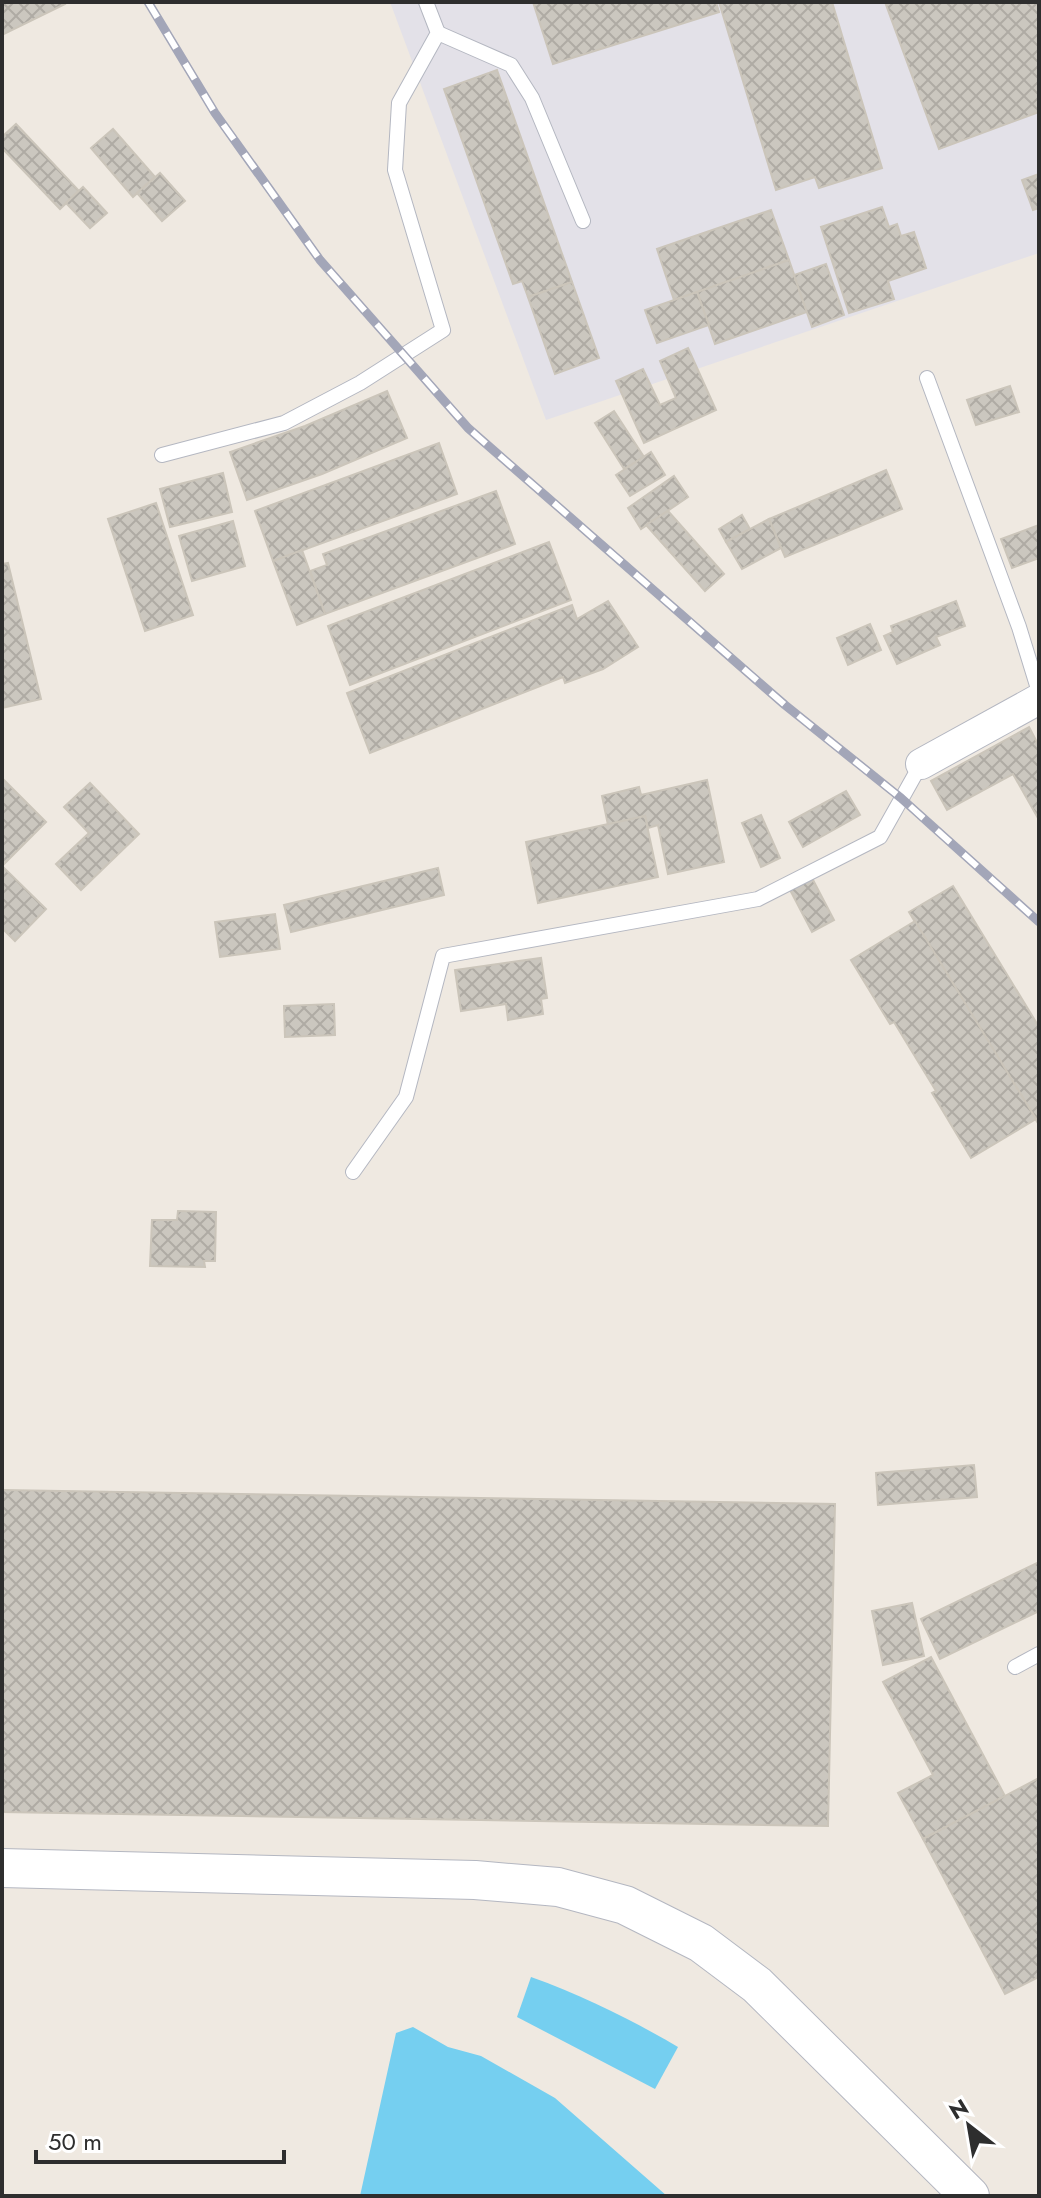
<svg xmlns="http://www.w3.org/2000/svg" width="1041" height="2198" viewBox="0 0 1041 2198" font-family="Jost,sans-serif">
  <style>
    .industrial { fill: #e3e1e8 }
    .water { fill: #75cff0 }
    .building { fill: url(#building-cross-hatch); stroke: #cbc5ba; stroke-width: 2 }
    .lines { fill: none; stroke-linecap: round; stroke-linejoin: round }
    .service-casing { stroke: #b4b7c1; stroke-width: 16 }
    .minor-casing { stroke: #b4b7c1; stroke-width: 32 }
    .tertiary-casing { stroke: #b4b7c1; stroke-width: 40 }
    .service { stroke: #fff; stroke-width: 14 }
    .minor { stroke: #fff; stroke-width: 30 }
    .tertiary { stroke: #fff; stroke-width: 38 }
    .rail-casing { stroke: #a3a6b8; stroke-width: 9 }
    .rail { stroke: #fff; stroke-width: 6; stroke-dasharray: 18; stroke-linecap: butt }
  </style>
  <defs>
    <pattern id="building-cross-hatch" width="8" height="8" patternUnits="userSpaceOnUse" patternTransform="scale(2)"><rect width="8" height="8" fill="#cbc7bf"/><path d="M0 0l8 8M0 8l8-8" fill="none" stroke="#afaba4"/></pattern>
  </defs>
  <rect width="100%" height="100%" fill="#efe9e1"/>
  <polygon class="industrial" points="390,2 1039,2 1039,253 546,420"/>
  <g class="water">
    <path d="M531,1977C584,1996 630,2019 678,2047L655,2089L517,2017Z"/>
    <polygon points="413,2027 448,2047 481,2056 555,2098 667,2196 360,2196 396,2033"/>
  </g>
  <g class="building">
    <polygon points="2,2 64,2 65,4 2,35"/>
    <polygon points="533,2 716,2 719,12 553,64"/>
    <polygon points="719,2 832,2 882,168 819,188 815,177 776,190"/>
    <polygon points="885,2 1039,2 1039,112 939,149"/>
    <polygon points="497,70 572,282 528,297 522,281 513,284 444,89"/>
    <polygon points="16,124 79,191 60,209 2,148 2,137"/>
    <polygon points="113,129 155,177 133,197 91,148"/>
    <polygon points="160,173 185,201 162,221 137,193"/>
    <polygon points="1039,174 1039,208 1033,210 1022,180"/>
    <polygon points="83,187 107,213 90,228 66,203"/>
    <polygon points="882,207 889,227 897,224 901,236 914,232 926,268 888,281 894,299 849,313 821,227"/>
    <polygon points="771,210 789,260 674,300 657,249"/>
    <polygon points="789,260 807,312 715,344 697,292"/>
    <polygon points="826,264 844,315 812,327 794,275"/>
    <polygon points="572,282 599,358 555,374 528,297"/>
    <polygon points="697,292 709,325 657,343 645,310"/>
    <polygon points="688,348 716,410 644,443 616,381 643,369 660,405 676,398 660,361"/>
    <polygon points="1010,386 1019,412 976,425 967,400"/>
    <polygon points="387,391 407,438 322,474 247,500 230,452 305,426"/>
    <polygon points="614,411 644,457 624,469 595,423"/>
    <polygon points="439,443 457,494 273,561 255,511"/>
    <polygon points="651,452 665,475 630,496 616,475"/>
    <polygon points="886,470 902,509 785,557 769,519"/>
    <polygon points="223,473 232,512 170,527 160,489"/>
    <polygon points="674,476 688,497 641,529 628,508"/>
    <polygon points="496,491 515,544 325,614 310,571 327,565 323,554"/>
    <polygon points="156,503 193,615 145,631 108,519"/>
    <polygon points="668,511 724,574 705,591 646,525"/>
    <polygon points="742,515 750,529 726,542 719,529"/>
    <polygon points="769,519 781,548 742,569 726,542"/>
    <polygon points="233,521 245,566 192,581 179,536"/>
    <polygon points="1039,525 1039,558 1012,568 1001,539"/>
    <polygon points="549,542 571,600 350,685 328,626"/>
    <polygon points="302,550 325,614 297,625 273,561"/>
    <polygon points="8,563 41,699 2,708 2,564"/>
    <polygon points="608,601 638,647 603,669 565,683 563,677 370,753 347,693 572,605 577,619"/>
    <polygon points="956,601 965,626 936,637 940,645 897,664 884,636 893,632 891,626"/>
    <polygon points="870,624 881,650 848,665 837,638"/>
    <polygon points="1029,727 1039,746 1039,820 1013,774 947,810 931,781"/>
    <polygon points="2,778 46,822 2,866"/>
    <polygon points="707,780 724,862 668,874 658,825 648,828 645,816 608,825 602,796 639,787 641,795"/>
    <polygon points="90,783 139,834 81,890 56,864 89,833 64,807"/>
    <polygon points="846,791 860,815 803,847 789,822"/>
    <polygon points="761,815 780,858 761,867 742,823"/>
    <polygon points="645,816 658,877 538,903 526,842"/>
    <polygon points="2,866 46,909 15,941 2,928"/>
    <polygon points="438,868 444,895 291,932 284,905"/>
    <polygon points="812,878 834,920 812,932 790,890"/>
    <polygon points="953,886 1039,1027 1039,1125 909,912"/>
    <polygon points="275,914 280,949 220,957 215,922"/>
    <polygon points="915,921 1036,1119 971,1158 932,1093 936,1091 894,1022 890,1024 851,960"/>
    <polygon points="541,958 547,998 541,999 543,1014 508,1020 506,1004 461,1011 455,970"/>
    <polygon points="334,1004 335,1035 285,1037 284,1006"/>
    <polygon points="178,1211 216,1212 215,1261 204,1261 205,1267 150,1266 152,1220 177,1220"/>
    <polygon points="974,1465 977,1497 878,1505 876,1473"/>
    <polygon points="2,1490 835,1504 828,1826 2,1812"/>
    <polygon points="1039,1562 1039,1611 940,1659 921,1619"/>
    <polygon points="912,1603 924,1656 883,1665 872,1611"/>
    <polygon points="931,1657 1005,1796 923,1839 898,1793 933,1775 883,1682"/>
    <polygon points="1039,1778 1039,1977 1005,1994 923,1839"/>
  </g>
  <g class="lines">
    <g class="service-casing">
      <g id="service">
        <polyline points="438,33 511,65 532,98 583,221"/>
        <polyline points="927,378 1019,627 1039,692"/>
        <polyline points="162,455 284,423 360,383 443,330 395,170 399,103 438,33 426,2"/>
        <polyline points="353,1172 406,1097 443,956 758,899 880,837 921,764"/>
        <polyline points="1015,1667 1039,1654"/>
      </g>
    </g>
    <g class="minor-casing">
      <polyline id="minor" points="921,764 1039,699"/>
    </g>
    <g class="tertiary-casing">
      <polyline id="tertiary" points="2,1868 475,1880 558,1887 625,1905 701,1943 757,1985 970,2196"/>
    </g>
    <use href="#service" class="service"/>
    <use href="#minor" class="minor"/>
    <use href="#tertiary" class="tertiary"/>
    <g class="rail-casing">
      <polyline id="rail" points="148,2 215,113 320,260 468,428 785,705 901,798 1039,922"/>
    </g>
    <use href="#rail" class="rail"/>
  </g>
  <rect width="1041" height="2198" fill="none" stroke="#2e2e2e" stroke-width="8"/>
  <g transform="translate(969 2126) rotate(329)" stroke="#ffffff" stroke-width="6" paint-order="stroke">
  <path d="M0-6L14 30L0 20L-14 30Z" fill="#2e2e2e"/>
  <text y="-12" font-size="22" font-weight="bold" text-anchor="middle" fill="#2e2e2e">N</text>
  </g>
  <path d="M36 2150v12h248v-12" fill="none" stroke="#2e2e2e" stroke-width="4"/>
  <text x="48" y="2150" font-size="24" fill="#2e2e2e" stroke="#ffffff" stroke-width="6" paint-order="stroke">50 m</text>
</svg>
